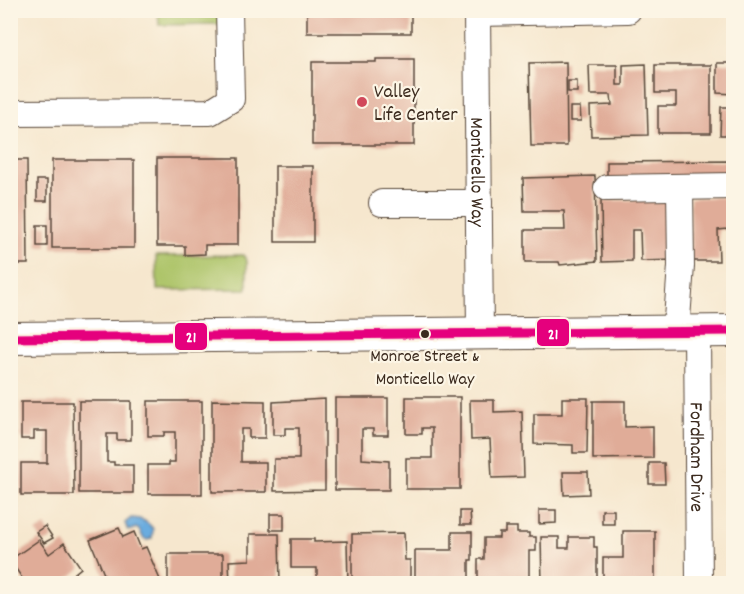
<svg xmlns="http://www.w3.org/2000/svg" width="744" height="594" viewBox="0 0 744 594" font-family="Dekko,sans-serif">
  <style>
    .green { fill: #aec56a; stroke: #747844; stroke-width: 1.5 }
    .water { fill: #6aacdf; stroke: #526b7e; stroke-width: 1.5 }
    .building { fill: #e0ac98 }
    .lines { fill: none; stroke-linecap: round; stroke-linejoin: round }
    .minor-casing { stroke: #574638; stroke-width: 28 }
    .major-casing { stroke: #574638; stroke-width: 34 }
    .minor { stroke: #fff; stroke-width: 26 }
    .major { stroke: #fff; stroke-width: 32 }
    .bus-1-casing { stroke: #fcf5e5; stroke-width: 14 }
    .bus-1 { stroke: #e5007d; stroke-width: 9 }
    .poi-dot { fill: #d1495b; stroke: #fcf5e5; stroke-width: 2 }
    .bus-dot { fill: #3b2a1e; stroke: #fcf5e5; stroke-width: 2 }
    .labels { text-anchor: middle; stroke-width: 4.5; stroke-linejoin: round; paint-order: stroke }
    .bus-label { font-size: 18px; fill: #3b2a1e; stroke: #fcf5e5 }
    .poi-label { font-size: 20px; fill: #3b2a1e; stroke: #fcf5e5; text-anchor: start }
    .street-label { font-size: 20px; fill: #3b2a1e; stroke: #fcf5e5 }
    .line-badge { stroke: #fcf5e5; stroke-width: 2 }
    .badge-label { font-size: 16px; text-anchor: middle; font-weight: bold; fill: #fff }
  </style>
  <rect width="100%" height="100%" fill="#fcf5e5"/>
  <filter id="ink" filterUnits="userSpaceOnUse"><feTurbulence type="fractalNoise" baseFrequency=".0167" numOctaves="2"/><feDisplacementMap in="SourceGraphic" scale="12" xChannelSelector="R" yChannelSelector="G"/><feConvolveMatrix kernelMatrix="1 2 1 2 8 2 1 2 1" color-interpolation-filters="sRGB"/></filter>
  <filter id="wash" filterUnits="userSpaceOnUse"><feTurbulence type="fractalNoise" baseFrequency=".008" numOctaves="4" result="noise"/><feDisplacementMap in="SourceGraphic" scale="24" xChannelSelector="R" yChannelSelector="G"/><feGaussianBlur stdDeviation="1.35" result="paint"/><feColorMatrix in="noise" values="0 0 0 0 0 0 0 0 0 0 0 0 0 0 0 0 0 1.4 0 .05"/><feComposite in="paint" operator="in"/></filter>
  <g filter="url(#wash)">
    <rect width="100%" height="100%" fill="#f6e7ce"/>
    <g class="green">
      <polygon points="158,11 220,11 221,24 159,25"/>
      <polygon points="243,255 247,261 247,289 157,290 156,256"/>
    </g>
    <path class="water" d="M131,518C141,518 147,521 153,529L152,538L148,540L144,539L139,530L136,528L128,531L125,523Z"/>
    <g id="blocks">
      <g class="building">
        <rect x="307" y="10" width="104" height="23"/>
        <polygon points="376,59 414,59 414,145 312,145 312,62 376,62"/>
        <polygon points="566,62 567,146 531,146 529,63"/>
        <polygon points="717,63 734,63 734,94 717,93"/>
        <polygon points="646,64 648,135 591,136 590,106 612,105 611,95 590,95 589,65 617,65 617,85 623,85 623,65"/>
        <polygon points="655,65 711,65 711,133 658,133 658,106 676,106 676,93 655,93"/>
        <rect x="568" y="81" width="9" height="11"/>
        <polygon points="570,107 580,107 581,121 570,121"/>
        <polygon points="721,107 734,107 734,135 720,135"/>
        <polygon points="157,158 238,158 238,245 205,245 205,254 185,255 185,246 157,246"/>
        <polygon points="10,160 27,160 28,264 10,264"/>
        <rect x="52" y="160" width="82" height="88"/>
        <polygon points="734,161 734,178 607,180 607,162"/>
        <rect x="275" y="166" width="38" height="76"/>
        <polygon points="595,176 597,261 560,265 559,262 525,262 525,230 565,230 564,211 524,211 523,178"/>
        <rect x="37" y="180" width="10" height="21"/>
        <polygon points="734,197 734,260 728,261 728,229 718,230 719,261 691,261 690,198"/>
        <polygon points="672,199 674,260 641,261 640,230 632,230 632,261 602,262 601,201"/>
        <rect x="37" y="225" width="10" height="21"/>
        <polygon points="406,397 460,397 460,489 406,489 406,458 432,458 432,428 422,428 422,434 406,434"/>
        <polygon points="335,398 388,398 388,435 373,435 373,429 362,429 362,459 389,461 389,490 335,490"/>
        <polygon points="562,398 588,398 587,453 573,453 573,445 534,444 534,414 562,414"/>
        <polygon points="325,399 325,490 274,491 274,459 299,459 299,428 285,428 285,435 273,435 273,402"/>
        <polygon points="212,400 265,401 265,438 249,438 249,429 241,429 241,462 266,462 266,492 212,492"/>
        <polygon points="470,400 494,400 494,412 522,411 524,477 492,478 490,439 471,440"/>
        <polygon points="79,401 131,401 131,440 117,440 117,434 107,434 107,462 114,462 114,465 133,465 133,493 79,493"/>
        <polygon points="148,401 202,401 202,494 148,494 148,465 169,465 169,462 175,462 175,432 164,432 164,436 148,436"/>
        <polygon points="593,401 625,401 625,427 653,426 653,458 593,459"/>
        <polygon points="21,402 73,402 74,495 21,495 21,463 47,463 47,431 34,431 34,439 21,439"/>
        <polygon points="649,463 664,463 665,484 649,484"/>
        <polygon points="563,472 588,472 589,494 564,495"/>
        <polygon points="539,510 556,510 556,523 539,524"/>
        <rect x="602" y="510" width="12" height="14"/>
        <polygon points="460,511 470,511 471,525 460,525"/>
        <rect x="270" y="514" width="14" height="16"/>
        <polygon points="45,526 53,538 44,543 36,532"/>
        <polygon points="505,527 517,527 517,533 529,533 529,537 536,537 536,551 529,551 529,584 478,584 478,559 484,559 484,538 499,538 499,533 505,533"/>
        <polygon points="119,528 123,537 134,532 141,549 146,547 161,582 108,584 90,540"/>
        <polygon points="623,531 655,531 655,584 603,584 603,558 623,558"/>
        <polygon points="452,532 472,532 472,560 469,560 469,584 415,584 415,550 452,550"/>
        <polygon points="404,533 405,560 410,560 410,584 352,584 352,534"/>
        <polygon points="250,534 279,534 280,584 230,584 229,561 250,560"/>
        <polygon points="541,537 559,537 559,548 569,548 569,537 594,537 594,547 597,547 597,584 542,584"/>
        <polygon points="291,539 314,539 314,542 347,541 348,584 317,584 317,568 291,568"/>
        <polygon points="39,540 49,554 64,543 81,568 61,584 26,584 10,560"/>
        <rect x="168" y="554" width="55" height="30"/>
      </g>
    </g>
  </g>
  <g filter="url(#ink)">
    <use href="#blocks" fill-opacity="0" stroke="#574638" stroke-width="1.5"/>
    <g class="lines">
      <g class="minor-casing">
        <g id="minor">
          <path id="s1" d="M477,10L480,334"/>
          <polyline points="477,13 628,10"/>
          <polyline points="10,113 210,112 231,99 229,10"/>
          <polyline points="607,188 734,186"/>
          <polyline points="382,203 479,203"/>
          <path id="s2" d="M697,331L699,584"/>
          <polyline points="676,332 681,266 680,187"/>
        </g>
      </g>
      <g class="major-casing">
        <polyline id="major" points="10,338 734,331"/>
      </g>
      <use href="#minor" class="minor"/>
      <use href="#major" class="major"/>
      <g class="bus-1-casing">
        <polyline id="bus-1" points="10,338 734,331"/>
      </g>
      <use href="#bus-1" class="bus-1"/>
    </g>
  </g>
  <circle class="poi-dot" cx="362" cy="102" r="6"/>
  <circle class="bus-dot" cx="425" cy="334" r="5"/>
  <g class="labels">
    <g class="bus-label">
      <text x="425" y="361">Monroe Street &amp;<tspan x="425" dy="23">Monticello Way</tspan></text>
    </g>
    <g class="poi-label">
      <text x="374" y="97">Valley<tspan x="374" dy="23">Life Center</tspan></text>
    </g>
    <g class="street-label">
      <text dy="7" stroke="none"><textPath href="#s1" startOffset="162">Monticello Way</textPath></text>
      <text dy="7" stroke="none"><textPath href="#s2" startOffset="126">Fordham Drive</textPath></text>
    </g>
  </g>
  <g class="line-badge">
    <rect x="536" y="318" width="34" height="29" rx="6" fill="#e5007d"/>
    <rect x="174" y="322" width="34" height="29" rx="6" fill="#e5007d"/>
  </g>
  <g class="badge-label">
    <text x="553" y="339">21</text>
    <text x="191" y="342">21</text>
  </g>
  <rect width="744" height="594" fill="none" stroke="#fcf5e5" stroke-width="36"/>
</svg>
